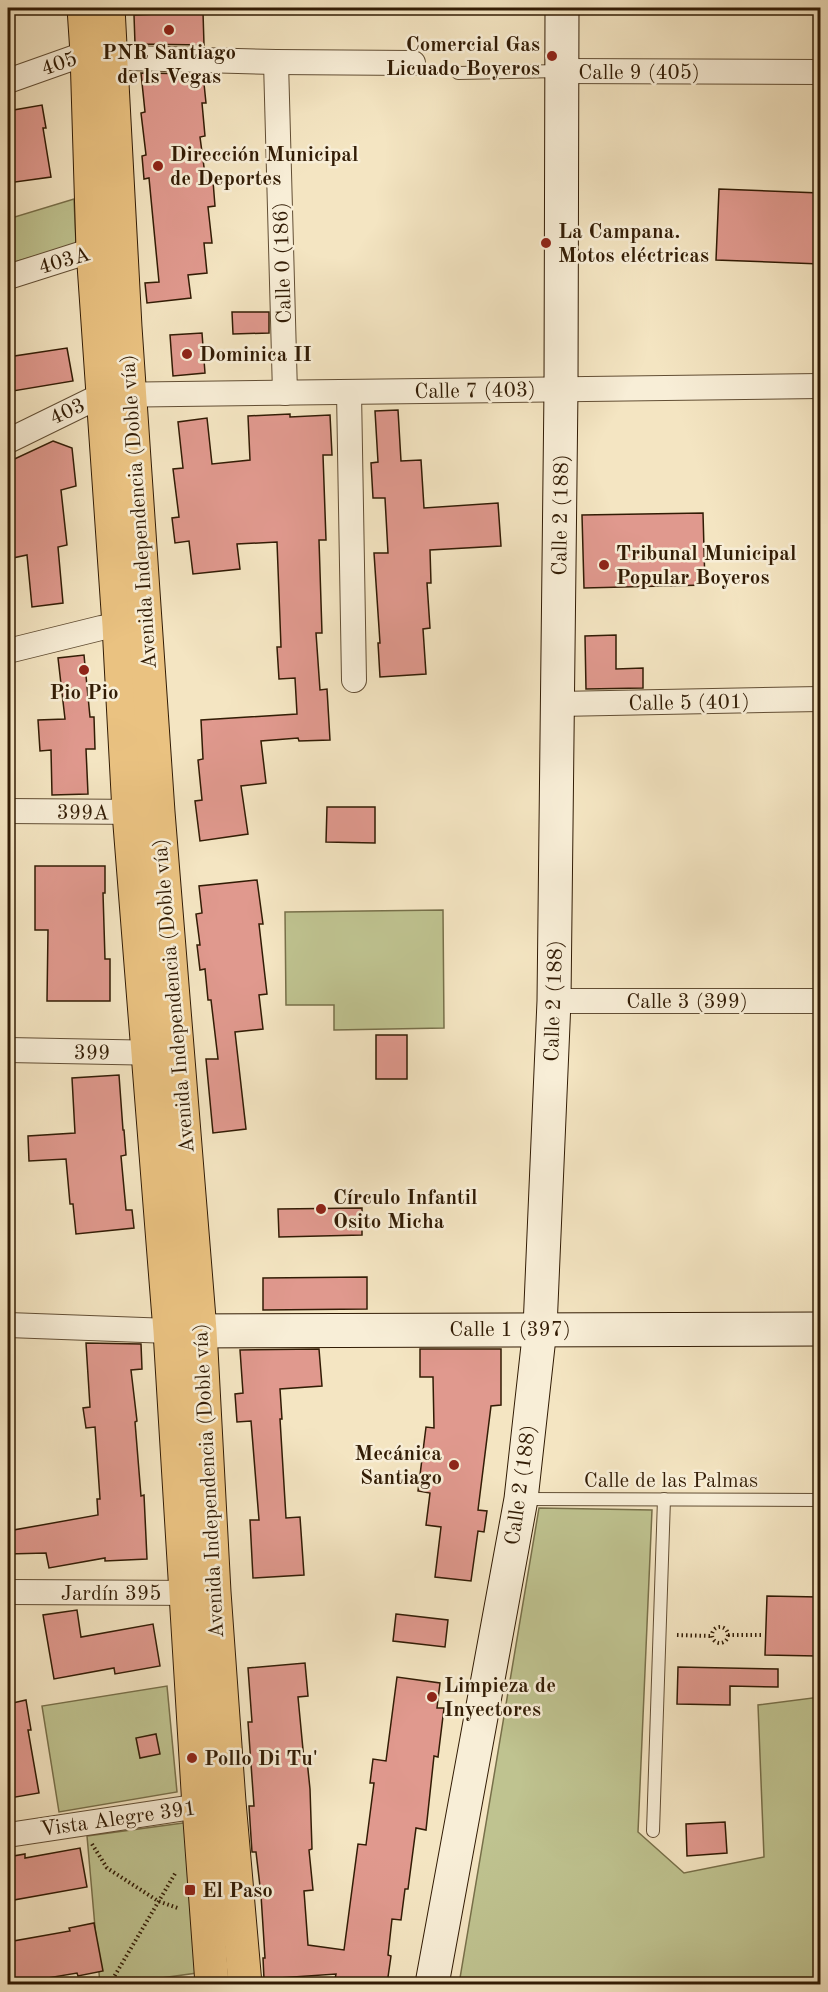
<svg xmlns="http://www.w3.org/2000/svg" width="828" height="1992" viewBox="0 0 828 1992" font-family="'Old Standard TT',serif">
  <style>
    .green { fill: #bfc390; stroke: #78704a; stroke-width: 1.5 }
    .building { fill: #e0998e; stroke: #321c05; stroke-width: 1.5 }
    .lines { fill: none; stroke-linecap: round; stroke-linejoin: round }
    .lane-casing { stroke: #624e34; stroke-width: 14 }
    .street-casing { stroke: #624e34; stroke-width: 26 }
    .secondary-casing { stroke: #321c05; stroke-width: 35 }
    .primary-casing { stroke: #321c05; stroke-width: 35 }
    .path { stroke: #321c05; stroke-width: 4; stroke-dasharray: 1.5 3; stroke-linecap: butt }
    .lane { stroke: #f8eed7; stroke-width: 12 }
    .street { stroke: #f8eed7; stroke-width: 24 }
    .secondary { stroke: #f8eed7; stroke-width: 33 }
    .primary { stroke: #eac281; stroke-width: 33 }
    .poi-dot { fill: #8f2418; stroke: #f8eed7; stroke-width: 2 }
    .labels { text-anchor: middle; stroke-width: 5; stroke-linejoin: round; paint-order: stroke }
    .poi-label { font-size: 21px; font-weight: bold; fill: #321c05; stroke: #f8eed7; text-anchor: start }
    .street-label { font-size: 21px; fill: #321c05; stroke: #f8eed7 }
  </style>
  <rect width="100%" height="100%" fill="#f4e5c2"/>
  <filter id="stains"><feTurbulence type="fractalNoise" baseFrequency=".00333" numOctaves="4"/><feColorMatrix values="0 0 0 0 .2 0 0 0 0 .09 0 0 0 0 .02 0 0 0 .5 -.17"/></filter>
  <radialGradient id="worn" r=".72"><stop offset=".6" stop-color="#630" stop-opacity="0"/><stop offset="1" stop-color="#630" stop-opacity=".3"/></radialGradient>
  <g class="green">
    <polygon points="74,199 76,244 8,264 8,219"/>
    <polygon points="443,910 444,1028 334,1030 334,1005 286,1005 285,912"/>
    <polygon points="539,1508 652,1510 638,1832 684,1873 764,1857 758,1705 820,1697 820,1984 459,1984"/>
    <polygon points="167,1686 177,1792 59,1812 42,1706"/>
    <polygon points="183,1823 189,1823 204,1972 118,1984 100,1984 87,1836"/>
  </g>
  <g class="building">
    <polygon points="203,12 204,45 135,44 134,15"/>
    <polygon points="141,73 203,74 206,103 202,103 205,136 200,137 206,182 213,181 215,206 208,207 212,243 204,243 207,273 188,275 191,298 147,303 145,283 159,282 149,178 144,179 142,156 146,155 141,113 145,112"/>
    <polygon points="42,105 46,128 43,128 51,177 8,183 8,111"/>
    <polygon points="719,189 820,193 820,264 716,260"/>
    <polygon points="232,312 269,312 269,333 233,334"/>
    <polygon points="202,333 205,373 173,376 170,335"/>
    <polygon points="67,348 73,381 13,391 8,357"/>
    <polygon points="398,410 401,461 421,460 424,508 498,503 501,546 430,550 431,583 427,583 430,628 423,629 426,674 380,677 378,643 380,643 374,553 388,553 385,498 373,498 371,463 378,462 375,411"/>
    <polygon points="290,414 290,417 330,415 332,455 323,455 326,540 319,540 322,633 316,633 320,690 327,689 330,740 299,741 298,738 261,741 266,783 241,786 248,834 200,841 195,801 202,800 198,760 203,759 201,720 297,714 295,678 279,679 277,647 281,647 277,542 237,544 240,569 193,574 189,541 175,543 172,518 179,517 173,469 183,468 178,422 207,418 212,464 250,460 248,416"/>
    <polygon points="53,441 72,448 76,486 61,490 67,545 58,547 63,603 32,607 27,555 8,559 8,462"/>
    <polygon points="703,513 705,585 584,588 582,515"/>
    <polygon points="616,635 616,669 643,668 643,688 586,689 585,636"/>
    <polygon points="84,655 90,717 94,717 95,749 86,749 88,794 52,795 51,750 40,751 38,720 65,719 58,658"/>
    <polygon points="327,807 375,807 375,843 326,842"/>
    <polygon points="35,866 105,866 105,893 103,893 105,959 110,959 110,1001 47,1001 48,930 35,930"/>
    <polygon points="257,880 263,924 259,924 267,994 259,995 263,1029 235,1032 246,1129 213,1133 206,1059 218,1059 211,1000 208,1000 205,969 200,970 197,945 200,945 196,914 202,913 199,886"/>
    <rect x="376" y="1035" width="31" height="44"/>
    <polygon points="119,1075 123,1130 124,1130 126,1155 121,1156 126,1210 132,1210 134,1228 76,1234 73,1204 70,1204 66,1159 29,1161 28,1136 75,1133 72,1078"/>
    <polygon points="362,1208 362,1235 279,1237 278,1209"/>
    <polygon points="367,1277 367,1309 263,1310 263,1278"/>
    <polygon points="86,1343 141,1344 142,1369 131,1370 137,1421 135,1422 141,1496 144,1495 147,1559 105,1561 105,1558 49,1568 46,1553 8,1554 8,1531 98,1515 97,1499 100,1499 95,1427 86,1428 83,1408 90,1407"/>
    <polygon points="319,1349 322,1386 280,1389 282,1419 280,1419 286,1518 300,1517 304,1575 253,1578 250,1520 259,1520 251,1421 237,1422 235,1394 243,1393 240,1350"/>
    <polygon points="420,1349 501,1349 501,1405 491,1406 478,1510 487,1511 484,1532 478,1531 471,1581 435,1577 441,1527 426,1525 430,1493 418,1491 426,1427 434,1428 433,1377 420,1377"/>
    <polygon points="767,1596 819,1597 817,1656 765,1655"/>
    <polygon points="77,1610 81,1637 153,1624 160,1666 115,1674 114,1668 54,1679 43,1615"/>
    <polygon points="396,1614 448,1620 445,1647 393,1641"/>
    <polygon points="305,1663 308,1696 298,1697 304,1760 307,1760 310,1789 312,1849 309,1850 313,1890 304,1891 308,1945 344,1950 358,1844 366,1845 374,1783 370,1783 373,1759 386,1761 397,1677 440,1683 437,1708 444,1708 438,1757 434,1756 426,1830 416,1828 408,1889 405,1889 401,1920 392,1919 388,1955 391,1956 387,1984 334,1984 336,1974 264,1979 263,1958 265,1958 261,1895 256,1852 252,1852 251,1837 249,1806 254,1806 248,1722 252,1722 248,1668"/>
    <polygon points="678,1667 778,1669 778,1687 730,1686 730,1705 677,1704"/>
    <polygon points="26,1700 31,1730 28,1730 39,1793 10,1798 8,1783 8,1704"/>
    <polygon points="156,1734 160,1754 140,1758 136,1738"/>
    <polygon points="725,1822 727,1853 687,1856 686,1824"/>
    <polygon points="80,1848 87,1887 8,1901 8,1857 25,1854 25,1858"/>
    <polygon points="94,1923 103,1971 78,1976 77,1973 12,1984 8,1956 8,1942 70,1931 69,1928"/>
  </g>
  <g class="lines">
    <g class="lane-casing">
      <g id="lane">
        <polyline points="458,73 561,71"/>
        <polyline points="522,1499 820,1500"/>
        <polyline points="653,1831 664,1499"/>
      </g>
    </g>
    <g class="street-casing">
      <g id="street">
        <polyline points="276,62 285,393"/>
        <polyline points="561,71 820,72"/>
        <polyline points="8,81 87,53 128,58 276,62 413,63"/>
        <polyline points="8,277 93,250 109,249"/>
        <polyline points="349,392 354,680"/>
        <polyline points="8,441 102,395 820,386"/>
        <polyline points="8,651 101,628 134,622"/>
        <polyline points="558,704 820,699"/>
        <polyline points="8,811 143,812"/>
        <polyline points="554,1001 820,1001"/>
        <polyline points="8,1050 164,1053"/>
        <polyline points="8,1325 170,1331"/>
        <polyline points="8,1592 200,1593"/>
        <polyline points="8,1835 213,1804"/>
      </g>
    </g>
    <g class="secondary-casing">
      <g id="secondary">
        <polyline points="171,1331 820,1329"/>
        <polyline points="432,1984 521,1499 540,1328 554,1001 561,389 562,8"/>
      </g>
    </g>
    <g class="primary-casing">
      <g id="primary">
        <polyline points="84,8 87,53 93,250 119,625 129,812 170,1331 199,1807 212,1984"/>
        <polyline points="108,8 125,327 158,812 200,1331 214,1592 229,1802 245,1984"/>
      </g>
    </g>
    <g class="path">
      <circle cx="720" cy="1635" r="8"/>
      <polyline points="677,1635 712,1636"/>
      <polyline points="728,1635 763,1635"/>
      <polyline points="92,1844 107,1868 158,1901 180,1909"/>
      <polyline points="105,1984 111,1982 176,1872"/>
    </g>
    <use href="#lane" class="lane"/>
    <use href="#street" class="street"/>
    <use href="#secondary" class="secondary"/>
    <use href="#primary" class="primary"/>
  </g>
  <g class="poi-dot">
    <circle cx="169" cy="30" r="6"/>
    <circle cx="552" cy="56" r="6"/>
    <circle cx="158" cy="166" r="6"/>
    <circle cx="546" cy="243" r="6"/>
    <circle cx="187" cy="354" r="6"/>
    <circle cx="604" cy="565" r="6"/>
    <circle cx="84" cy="670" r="6"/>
    <circle cx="321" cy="1209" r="6"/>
    <circle cx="454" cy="1465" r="6"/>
    <circle cx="432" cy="1697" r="6"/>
    <circle cx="192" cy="1758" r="6"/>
    <rect x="184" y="1884" width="12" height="12" rx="3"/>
  </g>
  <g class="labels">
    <g class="poi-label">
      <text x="540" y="51" text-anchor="end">Comercial Gas<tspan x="540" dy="24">Licuado Boyeros</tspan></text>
      <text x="169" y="59" text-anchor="middle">PNR Santiago<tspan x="169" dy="24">de ls Vegas</tspan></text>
      <text x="170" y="161">Dirección Municipal<tspan x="170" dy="24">de Deportes</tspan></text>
      <text x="558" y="238">La Campana.<tspan x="558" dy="24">Motos eléctricas</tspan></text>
      <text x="199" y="361">Dominica II</text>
      <text x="616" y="560">Tribunal Municipal<tspan x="616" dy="24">Popular Boyeros</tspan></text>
      <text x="84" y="699" text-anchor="middle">Pio Pio</text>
      <text x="333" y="1204">Círculo Infantil<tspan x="333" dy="24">Osito Micha</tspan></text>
      <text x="442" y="1460" text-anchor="end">Mecánica<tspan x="442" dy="24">Santiago</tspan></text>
      <text x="444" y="1692">Limpieza de<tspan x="444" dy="24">Inyectores</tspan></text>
      <text x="204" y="1765">Pollo Di Tu'</text>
      <text x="202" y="1897">El Paso</text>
    </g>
    <g class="street-label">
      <text transform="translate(59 63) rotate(-19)" y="7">405</text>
      <text x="639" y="79">Calle 9 (405)</text>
      <text transform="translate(64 260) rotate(-16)" y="7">403A</text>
      <text transform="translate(282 263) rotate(-92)" y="7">Calle 0 (186)</text>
      <text transform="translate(475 390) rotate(-1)" y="7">Calle 7 (403)</text>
      <text transform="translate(67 411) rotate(-25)" y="7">403</text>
      <text transform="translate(138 512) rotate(-94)" y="7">Avenida Independencia (Doble vía)</text>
      <text transform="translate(560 515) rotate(-89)" y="7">Calle 2 (188)</text>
      <text transform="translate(689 702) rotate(-1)" y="7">Calle 5 (401)</text>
      <text transform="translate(83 812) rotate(1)" y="7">399A</text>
      <text transform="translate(173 996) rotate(-95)" y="7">Avenida Independencia (Doble vía)</text>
      <text transform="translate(553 1001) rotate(-88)" y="7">Calle 2 (188)</text>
      <text x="687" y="1008">Calle 3 (399)</text>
      <text transform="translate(92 1052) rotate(1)" y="7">399</text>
      <text x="510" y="1336">Calle 1 (397)</text>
      <text x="671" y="1487">Calle de las Palmas</text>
      <text transform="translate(208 1481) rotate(-93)" y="7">Avenida Independencia (Doble vía)</text>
      <text transform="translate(520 1485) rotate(-82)" y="7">Calle 2 (188)</text>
      <text x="111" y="1600">Jardín 395</text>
      <text transform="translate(118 1818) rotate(-8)" y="7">Vista Alegre 391</text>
    </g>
  </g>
  <rect width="828" height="1992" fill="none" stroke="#f4e5c2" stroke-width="30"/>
  <rect x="9" y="9" width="810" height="1974" fill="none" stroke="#321c05" stroke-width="3"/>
  <rect x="15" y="15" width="798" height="1962" fill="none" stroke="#321c05" stroke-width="1.5"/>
  <rect width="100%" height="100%" filter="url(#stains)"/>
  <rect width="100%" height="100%" fill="url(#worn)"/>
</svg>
